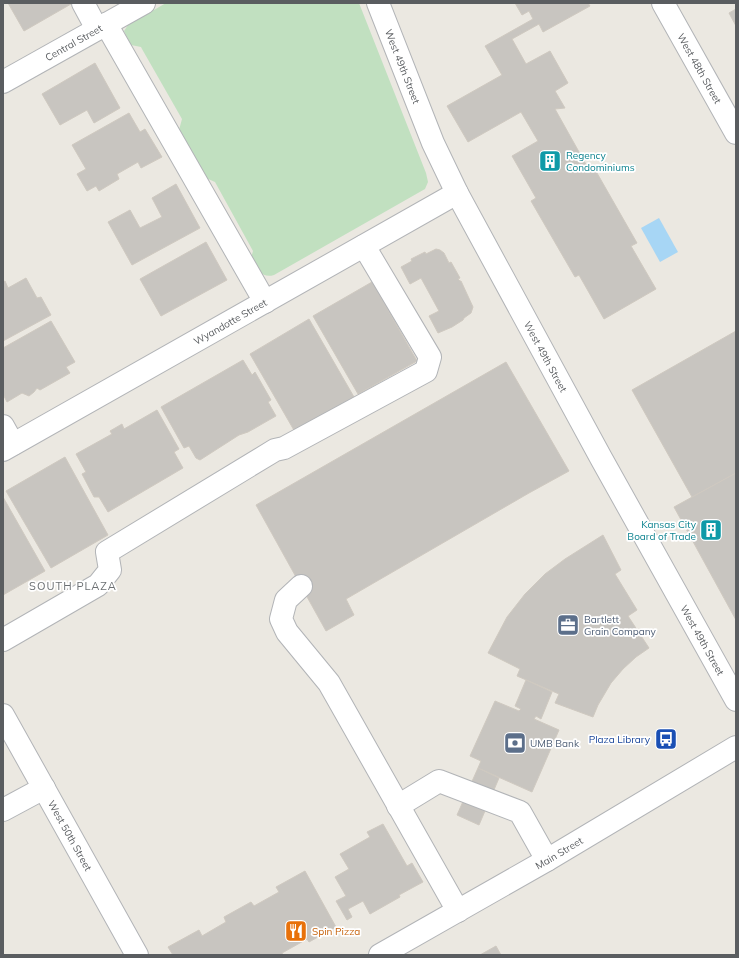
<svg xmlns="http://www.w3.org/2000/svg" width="739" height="958" viewBox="0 0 739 958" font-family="Mulish,sans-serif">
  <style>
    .green { fill: #c1e0c0 }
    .water { fill: #a7d6f5 }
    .building { fill: #c8c5c0; stroke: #cfc9c0 }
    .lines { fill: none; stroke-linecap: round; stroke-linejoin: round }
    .minor-casing { stroke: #b2b4b7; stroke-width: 24 }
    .minor { stroke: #fff; stroke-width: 22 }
    .labels { text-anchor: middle; stroke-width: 3.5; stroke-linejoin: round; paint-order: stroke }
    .street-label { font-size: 10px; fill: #5a5d60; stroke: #fff }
    .culture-label { font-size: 10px; fill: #0d838f; stroke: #fff; text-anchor: start }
    .service-label { font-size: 10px; fill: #4e5e75; stroke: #fff; text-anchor: start }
    .transit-label { font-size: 10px; fill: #164399; stroke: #fff; text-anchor: end }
    .food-label { font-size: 10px; fill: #c56008; stroke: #fff; text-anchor: start }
    .neighbourhood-label { font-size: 11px; letter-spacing: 1px; fill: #6b6f72; stroke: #fff }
  </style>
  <rect width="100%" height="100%" fill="#ebe8e1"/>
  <path class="green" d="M166,3H359L426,173L428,182L425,189L274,275C261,279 257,268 251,258L253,251L215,182L206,178L179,130L182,119L142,49L141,47L131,45L124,31L128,25Z"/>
  <polygon class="water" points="659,218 678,252 660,262 641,228"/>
  <g class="building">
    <polygon points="8,3 71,3 71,4 24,31"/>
    <polygon points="515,3 588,3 590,6 543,32 539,24 512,39 526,64 550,51 568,83 555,91 565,108 555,109 588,168 593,166 637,243 631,246 656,289 604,319 579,275 575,277 531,201 536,198 512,156 538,141 521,112 468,142 447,106 502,75 485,46 533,19 529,11 522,15"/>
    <polygon points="736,9 736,26 729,13"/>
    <polygon points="95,63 120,108 94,123 87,110 60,125 42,94"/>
    <polygon points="129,113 140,132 145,129 162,157 141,168 138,162 117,174 119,179 99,191 96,186 87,191 77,174 86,169 72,145"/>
    <polygon points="176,184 200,228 132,265 108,222 130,210 140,228 162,217 152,198"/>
    <polygon points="206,242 227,280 161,316 140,279"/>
    <polygon points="436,249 440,250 444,253 449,263 451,262 460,278 458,279 460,281 461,281 473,307 471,313 464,318 463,320 452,327 438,333 429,316 439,311 421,278 410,284 401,267 412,261 411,259 425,252 426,254"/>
    <polygon points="26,278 37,298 41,297 51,315 3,341 3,282 5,281 8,288"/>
    <polygon points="372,282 417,361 358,394 313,316"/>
    <polygon points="309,319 354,397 295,432 250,354"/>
    <polygon points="51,321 75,362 66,367 70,373 40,390 37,388 34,392 29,396 22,393 7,402 3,394 3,348"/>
    <polygon points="736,331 736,473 692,497 632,390"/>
    <polygon points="243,360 252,375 255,372 271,400 268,402 276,416 248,432 239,435 200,460 196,458 189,446 184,448 161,407"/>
    <polygon points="506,362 569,471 529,493 346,599 354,615 326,631 256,505"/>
    <polygon points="157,410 179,449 174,452 183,468 108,512 99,497 94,497 82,474 86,472 76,454 112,434 110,431 122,424 124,429"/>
    <polygon points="65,457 108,535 51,568 6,491"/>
    <polygon points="736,473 736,620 674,507"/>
    <polygon points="3,497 45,571 3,595"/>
    <polygon points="603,535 621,570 615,574 637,610 628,616 649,648 636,657 623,669 611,683 598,705 593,717 555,703 559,694 517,676 520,669 488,653 507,617 525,594 545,574 565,559"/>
    <polygon points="526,680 552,692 541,719 536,716 534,719 559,730 532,792 478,768 481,761 470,756 495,701 519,711 521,709 515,706"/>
    <polygon points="478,768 499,778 479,825 457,815"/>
    <polygon points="383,824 407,866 412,863 423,882 399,895 400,897 370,914 363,901 348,909 352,917 347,920 336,901 346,896 335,877 349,869 340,854 370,837 367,832"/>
    <polygon points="305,871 336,927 309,942 307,939 282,953 283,955 173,955 168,947 199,930 202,936 226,922 224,917 251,902 254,906 279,892 276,887"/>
    <polygon points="496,946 501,955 480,955"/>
  </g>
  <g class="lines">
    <g class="minor-casing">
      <g id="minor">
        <polyline points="83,3 97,29"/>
        <path id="s1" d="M378,3L433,143L457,193L601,458L736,700"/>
        <path id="s2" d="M663,3L736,133"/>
        <polyline points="106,24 265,302"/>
        <path id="s3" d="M3,82L144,3"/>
        <polyline points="3,426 13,444"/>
        <path id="s4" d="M3,450L457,193"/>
        <polyline points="301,586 286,600 281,619 287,632 329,683 458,911"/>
        <polyline points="3,640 98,585 110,570 107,552 275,450 284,448 426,371 430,357 364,246"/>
        <path id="s5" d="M3,715L137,955"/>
        <polyline points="398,806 439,781 520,812 547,860"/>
        <polyline points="3,810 44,788"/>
        <path id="s6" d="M380,955L547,860L736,747"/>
      </g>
    </g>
    <use href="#minor" class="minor"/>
  </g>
  <defs>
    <g id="building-square" transform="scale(1.15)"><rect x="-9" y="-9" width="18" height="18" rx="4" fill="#0f9aa8" stroke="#fff"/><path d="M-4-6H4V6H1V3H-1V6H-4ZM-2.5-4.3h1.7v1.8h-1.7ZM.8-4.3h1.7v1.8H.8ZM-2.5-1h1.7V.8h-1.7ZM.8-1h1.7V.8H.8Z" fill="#fff"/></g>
    <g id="office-square" transform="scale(1.15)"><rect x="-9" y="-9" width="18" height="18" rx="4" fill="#5c6f8a" stroke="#fff"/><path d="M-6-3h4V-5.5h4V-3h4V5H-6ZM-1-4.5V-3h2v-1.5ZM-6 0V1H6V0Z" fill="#fff"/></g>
    <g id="bus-square" transform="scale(1.15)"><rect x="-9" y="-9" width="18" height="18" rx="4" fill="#1a4fb4" stroke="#fff"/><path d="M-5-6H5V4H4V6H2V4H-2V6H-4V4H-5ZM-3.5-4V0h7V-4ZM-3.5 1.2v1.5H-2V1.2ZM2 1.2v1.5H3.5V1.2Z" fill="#fff"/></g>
    <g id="bank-square" transform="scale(1.15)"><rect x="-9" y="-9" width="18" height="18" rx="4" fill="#5c6f8a" stroke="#fff"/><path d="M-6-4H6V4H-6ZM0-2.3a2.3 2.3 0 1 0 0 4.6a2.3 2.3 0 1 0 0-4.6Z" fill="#fff"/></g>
    <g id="restaurant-square" transform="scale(1.15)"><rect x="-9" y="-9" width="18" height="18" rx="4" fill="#e8710a" stroke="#fff"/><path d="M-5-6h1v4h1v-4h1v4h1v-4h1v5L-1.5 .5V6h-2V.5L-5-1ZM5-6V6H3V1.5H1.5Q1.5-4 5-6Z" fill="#fff"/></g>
  </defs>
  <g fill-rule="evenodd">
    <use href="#building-square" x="550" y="161"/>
    <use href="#building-square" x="711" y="530"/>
    <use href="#office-square" x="568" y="625"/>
    <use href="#bus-square" x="666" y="739"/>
    <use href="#bank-square" x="515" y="743"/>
    <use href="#restaurant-square" x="296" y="931"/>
  </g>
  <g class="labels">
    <g class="street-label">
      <text dy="4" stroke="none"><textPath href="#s3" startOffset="81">Central Street</textPath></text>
      <text dy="4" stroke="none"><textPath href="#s1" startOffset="68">West 49th Street</textPath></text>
      <text dy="4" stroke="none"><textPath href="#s2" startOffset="75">West 48th Street</textPath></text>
      <text dy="4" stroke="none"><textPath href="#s4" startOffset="261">Wyandotte Street</textPath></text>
      <text dy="4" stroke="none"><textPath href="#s1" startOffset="392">West 49th Street</textPath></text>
      <text dy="4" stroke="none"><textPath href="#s1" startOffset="716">West 49th Street</textPath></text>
      <text dy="4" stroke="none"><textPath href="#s5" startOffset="138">West 50th Street</textPath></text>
      <text dy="4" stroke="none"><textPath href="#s6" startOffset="206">Main Street</textPath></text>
    </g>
    <g class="culture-label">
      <text x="566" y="159">Regency<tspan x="566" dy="12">Condominiums</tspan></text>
      <text x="696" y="528" text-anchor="end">Kansas City<tspan x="696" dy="12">Board of Trade</tspan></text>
    </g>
    <g class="service-label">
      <text x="584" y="623">Bartlett<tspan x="584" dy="12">Grain Company</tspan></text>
      <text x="530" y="747">UMB Bank</text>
    </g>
    <g class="transit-label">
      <text x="650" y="743">Plaza Library</text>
    </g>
    <g class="food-label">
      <text x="312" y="935">Spin Pizza</text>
    </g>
    <g class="neighbourhood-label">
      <text x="73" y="590">SOUTH PLAZA</text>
    </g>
  </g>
  <rect width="739" height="958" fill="none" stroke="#5a5d60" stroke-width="8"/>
</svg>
